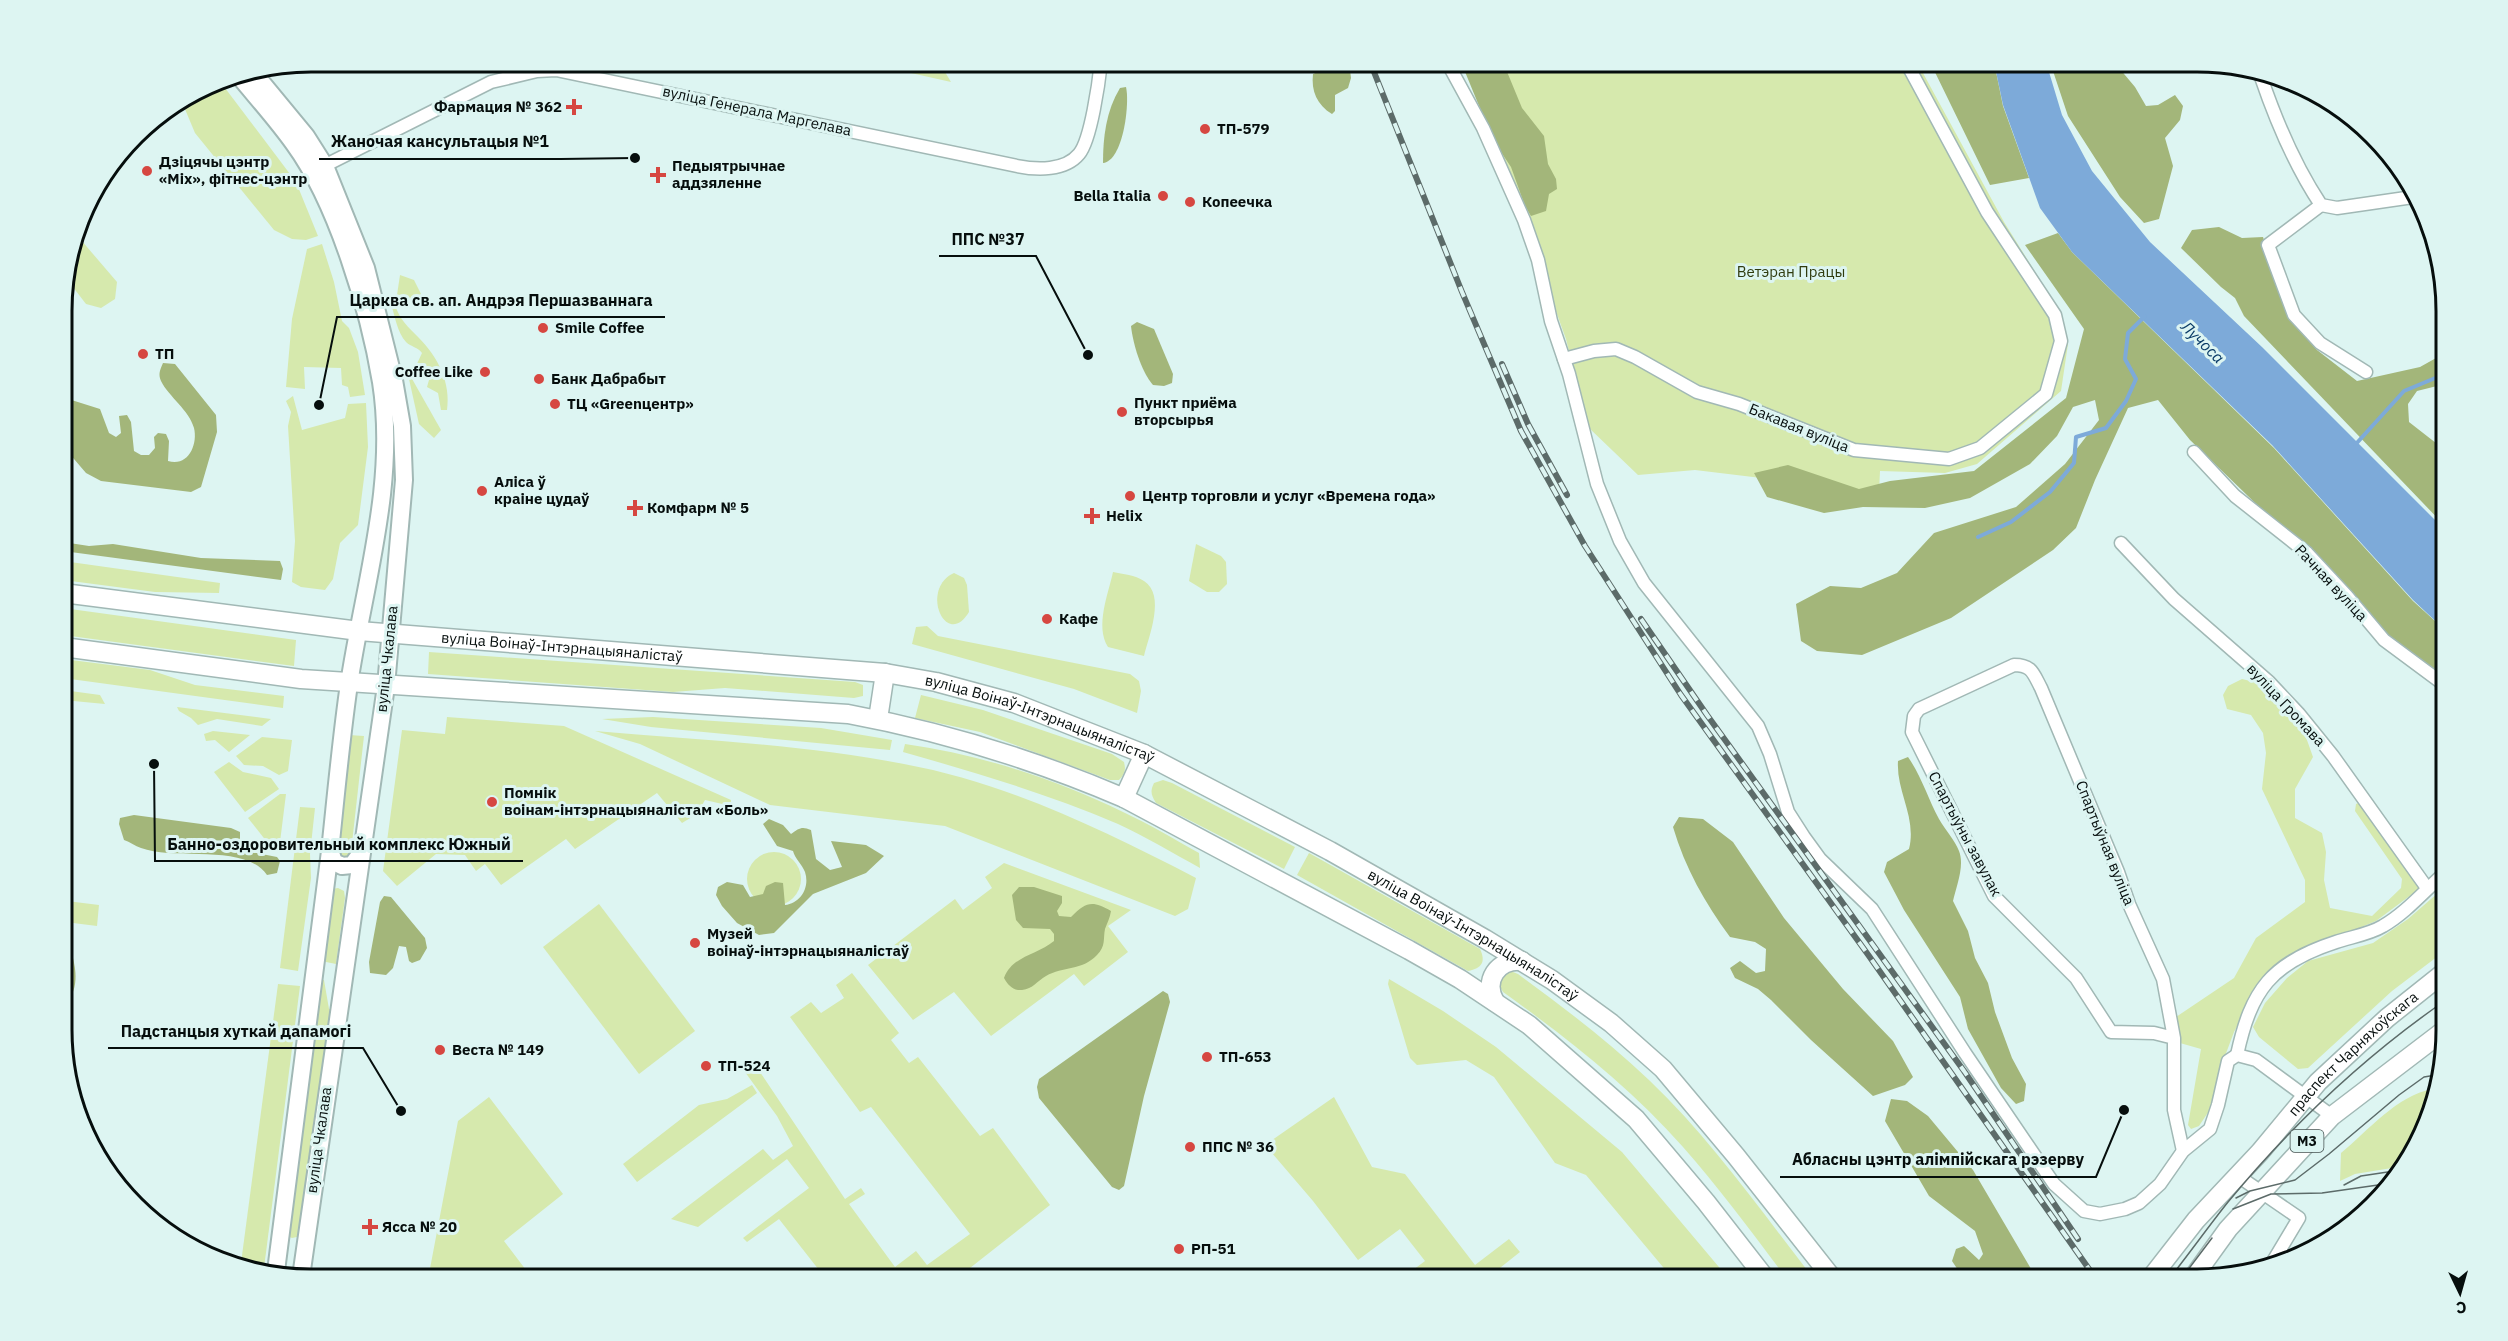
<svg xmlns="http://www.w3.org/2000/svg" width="2508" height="1341" viewBox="0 0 2508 1341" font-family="'IBM Plex Sans',sans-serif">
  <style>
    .green { fill: #d6e9ad }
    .forest { fill: #a3b67a }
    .water { fill: #7daad9 }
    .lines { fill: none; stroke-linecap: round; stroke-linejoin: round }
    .stream { stroke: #7daad9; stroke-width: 4 }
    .street-casing { stroke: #a1b8b5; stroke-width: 15 }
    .secondary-casing { stroke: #a1b8b5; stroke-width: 20 }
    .primary-casing { stroke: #a1b8b5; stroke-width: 21 }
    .street { stroke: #fff; stroke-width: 12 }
    .secondary { stroke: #fff; stroke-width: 16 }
    .primary { stroke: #fff; stroke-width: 18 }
    .tram { stroke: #5c6b69; stroke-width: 1.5 }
    .rail-casing { stroke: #5c6b69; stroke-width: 6 }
    .rail { stroke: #ddf5f2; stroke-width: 4; stroke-dasharray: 11; stroke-linecap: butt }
    .poi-dot { fill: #d64741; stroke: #ddf5f2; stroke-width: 2 }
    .labels { text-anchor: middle; stroke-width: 6; stroke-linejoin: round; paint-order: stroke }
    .shield { fill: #ddf5f2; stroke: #465352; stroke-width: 1.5 }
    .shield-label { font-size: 14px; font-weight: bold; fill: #060e0d }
    .poi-label { font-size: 15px; font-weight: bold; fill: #060e0d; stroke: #ddf5f2; text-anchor: start }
    .street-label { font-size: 15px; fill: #060e0d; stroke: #ddf5f2 }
    .park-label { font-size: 15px; fill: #303c0f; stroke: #ddf5f2 }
    .water-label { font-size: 16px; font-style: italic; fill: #0a3b67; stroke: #ddf5f2 }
    .rim { fill: none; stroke: #060e0d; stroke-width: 3 }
    .leader { fill: none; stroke: #060e0d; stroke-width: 2 }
    .callout-dot { fill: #060e0d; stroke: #ddf5f2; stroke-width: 2 }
    .callout-label { font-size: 16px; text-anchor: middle; font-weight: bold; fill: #060e0d; stroke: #ddf5f2; stroke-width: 6; stroke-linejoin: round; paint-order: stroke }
  </style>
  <rect width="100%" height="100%" fill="#ddf5f2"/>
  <g class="green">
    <polygon points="862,62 939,62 951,82"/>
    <polygon points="1468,62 1917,62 2004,222 2062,315 2068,344 2061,391 1977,464 1945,473 1880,471 1879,492 1695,470 1638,475 1588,427 1566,339 1474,84"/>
    <polygon points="216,80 219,80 296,182 318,236 306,240 292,239 274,230 195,133 182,102"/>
    <polygon points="77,240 81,240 117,282 115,299 101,308 86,304 66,278"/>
    <polygon points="322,244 334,282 342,321 349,328 358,352 365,395 350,397 348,387 342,385 341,368 304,367 305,389 286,387 292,319 307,249"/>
    <polygon points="400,275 414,280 422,296 423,309 401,300 397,295"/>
    <path d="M391,304L395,305C400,320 408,327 419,338C438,357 451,383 447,410H441L438,393L427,387L431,373L418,369L416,366L422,353C418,347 411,347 406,342C397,332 395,316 391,304Z"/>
    <polygon points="407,370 441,430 434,438 419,424"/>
    <polygon points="293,396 302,430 345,418 348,404 366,403 368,447 358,525 340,543 333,579 325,590 301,587 292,582 295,541 288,426 291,412 286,401"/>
    <polygon points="1196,544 1221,556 1226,562 1227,584 1219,592 1207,592 1189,581"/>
    <polygon points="63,561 220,583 219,593 155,592 63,580"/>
    <path d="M1113,572C1123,574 1135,575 1144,581C1166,595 1149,636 1144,656L1108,647C1095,626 1108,595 1113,572Z"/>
    <path d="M954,573L964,578L967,585L969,612C946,650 919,589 954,573Z"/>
    <polygon points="63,608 296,640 294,666 63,635"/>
    <polygon points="927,626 938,636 1130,674 1139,681 1141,691 1137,713 1074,689 912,644 916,627"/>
    <polygon points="429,652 855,682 863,685 863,696 854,698 725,688 673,692 428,674"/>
    <polygon points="63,659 150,670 195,685 284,696 283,708 63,678"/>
    <polygon points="2242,679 2263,684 2302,726 2313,757 2295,789 2295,818 2322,833 2326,852 2324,880 2330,908 2372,916 2401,888 2402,879 2355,811 2356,804 2361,802 2416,879 2419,889 2376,921 2293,955 2262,979 2234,1032 2222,1064 2209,1111 2199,1126 2191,1129 2188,1125 2201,1049 2180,1043 2176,1017 2234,978 2256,938 2305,902 2305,880 2262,789 2266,753 2263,733 2251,715 2227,709 2223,695 2228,686"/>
    <polygon points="63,690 100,695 105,704 63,700"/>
    <path d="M921,695L983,710L1112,754L1124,762C1126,770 1125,774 1119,780H1110L980,732L915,718Z"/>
    <polygon points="177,707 271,719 262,726 217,719 198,725 191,718 179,711"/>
    <polygon points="447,717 564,726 731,800 731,806 705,800 697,814 682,823 657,793 575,849 566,839 501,885 485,864 476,871 465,855 436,854 397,886 383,871 402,730 445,734"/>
    <polygon points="653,717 821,728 892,740 890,750 651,727 602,719"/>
    <polygon points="213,731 250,735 229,752 215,740 206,741 204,734"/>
    <path d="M595,731C698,740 802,744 904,764C1007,783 1103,830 1196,878L1188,909L1175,916L945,826L770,805L640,744Z"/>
    <polygon points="349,735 364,736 351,852 348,858 337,857"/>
    <polygon points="262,737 292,740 288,771 279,775 263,766 244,765 236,756"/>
    <path d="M905,744C979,754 1055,779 1123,812C1149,824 1174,839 1199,853L1200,868C1173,853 1146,837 1118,824C1048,794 977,773 903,752Z"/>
    <polygon points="229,762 243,772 271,778 279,789 245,812 214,772"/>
    <path d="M1163,780L1172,783L1295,847L1284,869L1156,803C1151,795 1150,791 1154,783Z"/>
    <polygon points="280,794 286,794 280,842 267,842 248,818"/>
    <polygon points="300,807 315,808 310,854 311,878 298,971 280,968"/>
    <circle cx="774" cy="879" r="27"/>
    <path d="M1309,853L1480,949C1486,962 1482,968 1468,971L1297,875Z"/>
    <polygon points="1004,863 1131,910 1108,926 1128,952 1084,986 1074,974 991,1036 954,992 913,1020 868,965 955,899 963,910 992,888 985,877"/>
    <polygon points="2446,886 2446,950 2392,991 2308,1068 2298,1069 2259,1037 2253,1027 2265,1003 2287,978 2308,961 2373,943 2408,919"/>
    <polygon points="338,888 344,891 345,898 336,964 321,961 332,889"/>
    <polygon points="67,901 99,905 97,926 65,922"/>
    <polygon points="599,904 695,1031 639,1074 543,947"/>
    <path d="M1508,970L1518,974C1563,1007 1608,1041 1649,1080C1711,1139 1761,1211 1814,1279H1787C1753,1234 1720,1189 1683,1147C1630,1087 1567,1038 1503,992L1498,983Z"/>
    <polygon points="852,973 899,1033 891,1040 909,1063 918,1057 980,1136 993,1128 1050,1205 956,1279 826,1279 779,1219 747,1242 743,1238 809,1188 787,1159 698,1227 671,1219 763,1149 773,1160 793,1146 777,1116 745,1072 756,1066 845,1199 861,1188 865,1194 849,1204 895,1267 916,1251 927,1265 970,1234 871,1107 860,1112 790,1017 811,1002 821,1013 844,998 836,985"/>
    <polygon points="1389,979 1443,1011 1496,1047 1622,1152 1729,1279 1673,1279 1586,1175 1555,1163 1494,1077 1466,1060 1417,1065 1410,1058 1388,984"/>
    <polygon points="321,980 324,980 329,1009 333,1010 300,1233 297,1237 292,1238 287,1236"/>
    <polygon points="278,984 300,986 264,1268 241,1263"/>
    <polygon points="752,1085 757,1093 637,1182 623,1164 699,1105 727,1099"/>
    <path d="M2433,1089L2421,1140L2404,1166L2355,1174L2340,1181L2341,1153C2368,1131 2397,1095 2433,1089Z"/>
    <polygon points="489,1097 563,1194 504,1241 529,1274 530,1279 428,1279 458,1121"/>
    <polygon points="1334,1097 1372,1167 1405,1174 1475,1265 1509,1239 1520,1252 1486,1279 1401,1279 1425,1261 1400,1229 1358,1260 1313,1201 1265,1145"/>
  </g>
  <g class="forest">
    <path d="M1331,62H1349L1351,78L1348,88L1335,95V111L1332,114C1317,105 1311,91 1313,74L1327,68Z"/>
    <polygon points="1461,62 1503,62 1522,108 1544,136 1548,164 1556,179 1557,189 1549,194 1546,211 1531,216 1525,206 1511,167 1493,140"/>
    <polygon points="1930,62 1994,62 2003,106 2029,178 1990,185"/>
    <polygon points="2050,62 2114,62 2135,87 2146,106 2158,105 2175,95 2183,106 2180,120 2165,138 2173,166 2159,219 2144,223 2120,197 2068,116"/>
    <path d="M1126,87C1130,104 1123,161 1103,163C1103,137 1106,111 1120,88Z"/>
    <polygon points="2219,227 2242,238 2263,237 2289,315 2317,350 2357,381 2420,367 2445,353 2445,384 2417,391 2408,404 2409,422 2441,447 2445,447 2445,526 2244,316 2235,298 2221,287 2181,248 2192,230"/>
    <polygon points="2058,233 2072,252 2274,448 2413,601 2445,630 2446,683 2385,639 2339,584 2190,440 2158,400 2128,408 2095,480 2076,528 2053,550 1951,618 1862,655 1817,651 1801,641 1796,604 1830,586 1861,588 1897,573 1934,533 2016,507 2065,464 2099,420 2095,400 2073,407 2057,436 2030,464 1970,498 1925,508 1863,507 1824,513 1767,497 1754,473 1788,465 1859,489 1890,481 1974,471 2066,398 2084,329 2025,245"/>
    <path d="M1137,322L1154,329L1173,374L1172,383L1164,386L1153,385C1141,371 1133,344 1131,326Z"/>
    <path d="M163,363L175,364L216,415L217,432L201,487L191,492L101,481L86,473L62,445V397L100,409L109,433L116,437L121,433L119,416L127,415L131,422L134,451L141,455H149L155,448L154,437L158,433L166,434L169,441L168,461C188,467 198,445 194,428C189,410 169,397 161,381C158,374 160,370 163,363Z"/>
    <polygon points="63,542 89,546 113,544 201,558 280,561 283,569 281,580 63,551"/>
    <path d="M1908,757C1922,777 1928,799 1939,819C1945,830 1955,840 1959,851C1965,866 1956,887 1953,901L1968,931L1975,958L1988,983L1995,1012L2012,1058L2026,1084L2024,1101L2016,1104L2001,1088L1968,1029L1960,997L1904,910L1884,872L1887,862L1909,849C1917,817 1896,792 1898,761Z"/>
    <path d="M134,815L231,828L240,832V842L246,851L277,857L280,861L277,873L267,875C245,843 176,861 141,848C135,846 130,842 124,840L119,824L120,818Z"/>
    <path d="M1679,817L1703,819L1733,842L1784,918L1843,989L1893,1041L1913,1077L1905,1085L1873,1096L1811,1040L1771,1000L1758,989L1735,978L1730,968L1740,961L1756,973L1765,971L1766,949L1755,942L1730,937C1705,903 1685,868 1673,827Z"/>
    <path d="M769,819L783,825L791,834C799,828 802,826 811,830L816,859L830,870L842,867L831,841L866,845L884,856L866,873L813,894L774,933L759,935L737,923L722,906L716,895L718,887L727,882L743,885L750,897L763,894L766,886L775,882L783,883L785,905C801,903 810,887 805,872C802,864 795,859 793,851L777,846L763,824Z"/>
    <path d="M1019,887H1034L1062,896V903L1057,911L1059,916L1071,917C1086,902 1092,900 1111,911C1110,918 1107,923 1105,929C1103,939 1106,946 1097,955C1082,971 1063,966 1046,976C1037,981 1033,989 1022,990C1013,991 1008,985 1004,978C1012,956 1037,955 1054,941V934L1050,929L1023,928L1016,920L1012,895Z"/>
    <polygon points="384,896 391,897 425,938 427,948 420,960 412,963 409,961 406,947 399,946 393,968 386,975 370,973 369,962 380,902"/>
    <path d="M63,954L73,958C78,980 76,990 64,1010Z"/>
    <polygon points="1163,991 1168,994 1170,1002 1144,1096 1124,1186 1119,1190 1112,1187 1039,1098 1037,1087 1039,1079"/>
    <polygon points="1891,1099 1907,1101 1928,1116 1973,1170 2037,1279 1964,1279 1952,1261 1956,1249 1964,1246 1979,1260 1983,1254 1975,1231 1929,1196 1885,1121"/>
  </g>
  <polygon class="water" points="1994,62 2046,62 2062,115 2092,171 2150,242 2262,347 2445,530 2445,630 2413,600 2272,445 2072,252 2040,208 2003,105"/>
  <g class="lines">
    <g class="stream">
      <polyline points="2355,445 2404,391 2445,374"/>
      <polyline points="1978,537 2011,522 2050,492 2074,463 2076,437 2106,428 2126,401 2136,379 2125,359 2128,333 2145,316"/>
    </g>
    <g class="street-casing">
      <g id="street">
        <polyline points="1447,62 1483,128 1524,220 1538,260 1551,321 1569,374 1597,484 1620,541 1644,583 1758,726 1770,754 1788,812 1804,837 1820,859 1872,909 1965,1053 2054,1184 2084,1211 2100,1214 2125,1209 2139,1203 2160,1184 2183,1151 2210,1129 2218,1105 2228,1061 2237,1055 2256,1060 2332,1116"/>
        <path d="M2261,77C2276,121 2295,166 2321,205L2337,208L2413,197"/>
        <path d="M318,169L491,82L537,71L556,70L1017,166C1037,170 1065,171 1079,154C1091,140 1099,81 1101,62"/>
        <polyline points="2321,205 2268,245 2294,315 2320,343 2366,372"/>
        <polyline points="1564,359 1594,351 1616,349 1635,357 1697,392 1739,404 1854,450 1949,459 1980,448 2046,394 2061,341 2055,315 1987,212 1906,62"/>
        <polyline points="2194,452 2235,496 2307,553 2347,596 2384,640 2446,686"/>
        <polyline points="2121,543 2174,599 2269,682 2299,714 2333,756 2427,888"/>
        <path d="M2174,1038L2154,1033L2111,1032L2076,978L1994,896L1912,732L1914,716L1919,709L2014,665C2032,665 2033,673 2041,688L2118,872L2129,904L2163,979L2174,1038V1110L2183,1151"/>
        <path d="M2237,1055C2251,990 2271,963 2336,942C2351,937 2370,934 2383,926C2407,912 2426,889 2446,872"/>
        <polyline points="2238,1176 2299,1218 2269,1268"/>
      </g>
    </g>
    <g class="secondary-casing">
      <g id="secondary">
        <polyline points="254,73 306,136 325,166 366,268 394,380 402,426 404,480 386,686 301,1277"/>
        <path d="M239,76C257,98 277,120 294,144C337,203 369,310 381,382C397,483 364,584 349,684C341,739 336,795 330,851C313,991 295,1131 276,1271"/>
        <polyline points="330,850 334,862 342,866 352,865 361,853"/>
      </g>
    </g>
    <g class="primary-casing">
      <g id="primary">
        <path id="s1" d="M63,593L359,631L885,673L936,682L1014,703L1144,754L1330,851L1485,939L1552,980L1611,1023L1663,1069L1736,1156L1833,1279"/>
        <path d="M63,647L301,679L848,714C945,732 1033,759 1124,798L1409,950L1460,979L1529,1025L1636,1119L1706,1202L1766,1279"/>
        <polyline points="878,719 885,673"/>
        <polyline points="1124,798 1144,754"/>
        <path d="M1495,1002C1483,981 1497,959 1522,961"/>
        <path id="s2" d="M2150,1279L2196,1220L2260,1152L2318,1082L2387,1018L2446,971"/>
        <polyline points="2192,1279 2228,1229 2332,1116 2446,1029"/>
      </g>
    </g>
    <use href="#street" class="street"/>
    <use href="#secondary" class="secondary"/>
    <use href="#primary" class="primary"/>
    <g class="tram">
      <polyline points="2344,1185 2361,1176 2401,1170"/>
      <polyline points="2236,1198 2250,1191 2295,1180 2329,1154 2399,1095 2424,1077 2436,1075"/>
      <polyline points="2233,1209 2271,1194 2322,1193 2392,1183"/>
      <path d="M2169,1279C2189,1254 2208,1227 2228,1202C2291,1126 2365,1056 2446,1000"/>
      <polyline points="2181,1279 2212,1238"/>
    </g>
    <g class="rail-casing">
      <g id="rail">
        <polyline points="1370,62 1462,292 1521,431 1585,546 1681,695 1869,956 2096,1279"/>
        <polyline points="1502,364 1528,424 1567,495"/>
        <polyline points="1641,619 1707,715 1964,1071 2078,1239"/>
      </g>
    </g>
    <use href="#rail" class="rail"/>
  </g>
  <g class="poi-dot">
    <path d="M571 98h6v6h6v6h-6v6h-6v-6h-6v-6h6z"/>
    <circle cx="1205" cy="129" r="6"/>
    <circle cx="147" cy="171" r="6"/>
    <path d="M655 166h6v6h6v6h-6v6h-6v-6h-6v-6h6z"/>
    <circle cx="1163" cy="196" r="6"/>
    <circle cx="1190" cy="202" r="6"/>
    <circle cx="543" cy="328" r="6"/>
    <circle cx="143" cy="354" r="6"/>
    <circle cx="485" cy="372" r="6"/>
    <circle cx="539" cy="379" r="6"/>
    <circle cx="555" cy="404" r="6"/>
    <circle cx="1122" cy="412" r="6"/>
    <circle cx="482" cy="491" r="6"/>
    <circle cx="1130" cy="496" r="6"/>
    <path d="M632 499h6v6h6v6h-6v6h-6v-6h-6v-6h6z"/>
    <path d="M1089 507h6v6h6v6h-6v6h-6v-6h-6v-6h6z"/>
    <circle cx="1047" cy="619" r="6"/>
    <circle cx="492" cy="802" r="6"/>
    <circle cx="695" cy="943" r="6"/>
    <circle cx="440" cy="1050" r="6"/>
    <circle cx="1207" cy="1057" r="6"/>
    <circle cx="706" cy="1066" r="6"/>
    <circle cx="1190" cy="1147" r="6"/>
    <path d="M367 1218h6v6h6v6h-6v6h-6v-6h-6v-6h6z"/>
    <circle cx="1179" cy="1249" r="6"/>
  </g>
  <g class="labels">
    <rect class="shield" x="2290.5" y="1130" width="33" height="22" rx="4.5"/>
    <g class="shield-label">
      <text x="2307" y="1146">М3</text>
    </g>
    <g class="poi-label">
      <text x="562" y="112" text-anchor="end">Фармация № 362</text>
      <text x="1217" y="134">ТП-579</text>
      <text x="159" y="167">Дзіцячы цэнтр<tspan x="159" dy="17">«Mix», фітнес-цэнтр</tspan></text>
      <text x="672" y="171">Педыятрычнае<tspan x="672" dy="17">аддзяленне</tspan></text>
      <text x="1151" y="201" text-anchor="end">Bella Italia</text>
      <text x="1202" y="207">Копеечка</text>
      <text x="555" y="333">Smile Coffee</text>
      <text x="155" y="359">ТП</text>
      <text x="473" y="377" text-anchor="end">Coffee Like</text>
      <text x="551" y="384">Банк Дабрабыт</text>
      <text x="1134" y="408">Пункт приёма<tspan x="1134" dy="17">вторсырья</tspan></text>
      <text x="567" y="409">ТЦ «Greenцентр»</text>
      <text x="494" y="487">Аліса ў<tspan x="494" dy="17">краіне цудаў</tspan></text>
      <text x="1142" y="501">Центр торговли и услуг «Времена года»</text>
      <text x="647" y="513">Комфарм № 5</text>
      <text x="1106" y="521">Helix</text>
      <text x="1059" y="624">Кафе</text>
      <text x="504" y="798">Помнік<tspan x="504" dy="17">воінам-інтэрнацыяналістам «Боль»</tspan></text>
      <text x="707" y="939">Музей<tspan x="707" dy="17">воінаў-інтэрнацыяналістаў</tspan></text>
      <text x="452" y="1055">Веста № 149</text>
      <text x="1219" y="1062">ТП-653</text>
      <text x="718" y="1071">ТП-524</text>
      <text x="1202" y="1152">ППС № 36</text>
      <text x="382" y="1232">Ясса № 20</text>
      <text x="1191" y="1254">РП-51</text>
    </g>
    <g class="street-label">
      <text transform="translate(757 111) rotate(12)" y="5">вуліца Генерала Маргелава</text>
      <text transform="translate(1799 428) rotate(22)" y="5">Бакавая вуліца</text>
      <text transform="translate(2331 583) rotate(47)" y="5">Рачная вуліца</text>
      <text dy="5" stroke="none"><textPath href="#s1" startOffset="502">вуліца Воінаў-Інтэрнацыяналістаў</textPath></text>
      <text transform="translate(387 659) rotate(-84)" y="5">вуліца Чкалава</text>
      <text transform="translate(2286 705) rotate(47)" y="5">вуліца Громава</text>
      <text dy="5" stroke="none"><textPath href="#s1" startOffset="988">вуліца Воінаў-Інтэрнацыяналістаў</textPath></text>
      <text transform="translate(1965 834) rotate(62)" y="5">Спартыўны завулак</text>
      <text transform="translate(2105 843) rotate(68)" y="5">Спартыўная вуліца</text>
      <text dy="5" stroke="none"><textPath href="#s1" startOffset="1474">вуліца Воінаў-Інтэрнацыяналістаў</textPath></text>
      <text dy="5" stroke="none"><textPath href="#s2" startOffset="304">праспект Чарняхоўскага</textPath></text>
      <text transform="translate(319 1140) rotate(-82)" y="5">вуліца Чкалава</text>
    </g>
    <g class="park-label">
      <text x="1791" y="277">Ветэран Працы</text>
    </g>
    <g class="water-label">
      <text transform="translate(2203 342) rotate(44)" y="6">Лучоса</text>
    </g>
  </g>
  <path d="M0 0H2508V1341H0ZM311 72H2197A239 239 0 0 1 2436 311V1030A239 239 0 0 1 2197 1269H311A239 239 0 0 1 72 1030V311A239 239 0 0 1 311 72Z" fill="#ddf5f2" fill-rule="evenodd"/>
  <path class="rim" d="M311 72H2197A239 239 0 0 1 2436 311V1030A239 239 0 0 1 2197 1269H311A239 239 0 0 1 72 1030V311A239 239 0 0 1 311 72Z"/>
  <path class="leader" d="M635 158L561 159H319M1088 355L1036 256H939M319 405L337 317H665M154 764L155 861H523M401 1111L363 1048H108M2124 1110L2096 1177H1780"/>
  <g class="callout-dot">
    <circle cx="635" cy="158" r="6"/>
    <circle cx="1088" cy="355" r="6"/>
    <circle cx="319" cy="405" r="6"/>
    <circle cx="154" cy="764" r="6"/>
    <circle cx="401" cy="1111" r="6"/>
    <circle cx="2124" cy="1110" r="6"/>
  </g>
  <g class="callout-label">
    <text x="440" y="147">Жаночая кансультацыя №1</text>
    <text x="988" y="245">ППС №37</text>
    <text x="501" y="306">Царква св. ап. Андрэя Першазваннага</text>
    <text x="339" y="850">Банно-оздоровительный комплекс Южный</text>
    <text x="236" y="1037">Падстанцыя хуткай дапамогі</text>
    <text x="1938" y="1165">Абласны цэнтр алімпійскага рэзерву</text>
  </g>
  <g transform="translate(2460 1293) rotate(175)" stroke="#ddf5f2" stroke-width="4.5" paint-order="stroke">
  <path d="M0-4.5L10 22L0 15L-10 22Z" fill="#060e0d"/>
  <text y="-9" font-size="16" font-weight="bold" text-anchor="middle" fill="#060e0d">С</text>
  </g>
</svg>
